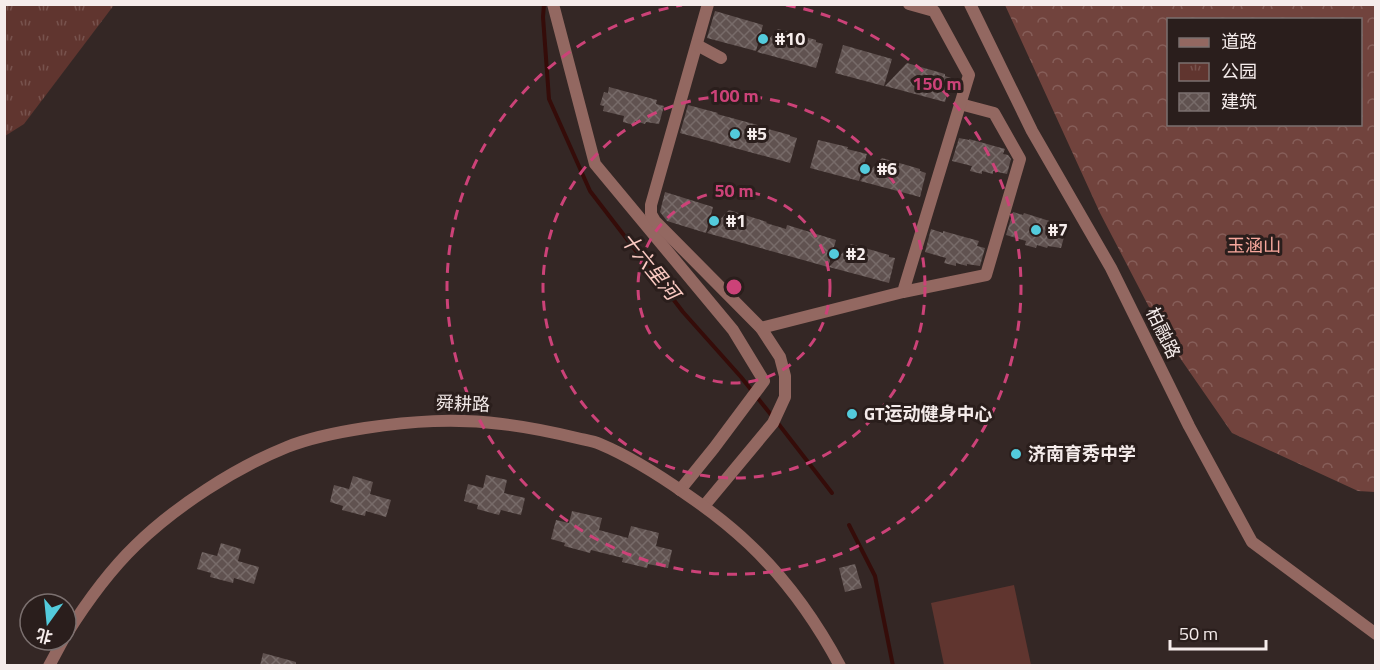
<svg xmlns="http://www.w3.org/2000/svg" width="1380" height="670" viewBox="0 0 1380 670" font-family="'Titillium Web','Noto Sans SC',sans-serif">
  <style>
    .grass { fill: #60352f }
    .forest { fill: url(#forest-crowns); fill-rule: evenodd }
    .park { fill: url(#park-tufts) }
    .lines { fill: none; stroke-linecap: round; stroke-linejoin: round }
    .stream { stroke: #350c09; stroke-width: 4 }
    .building { fill: url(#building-cross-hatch) }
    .minor { stroke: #936861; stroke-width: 12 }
    .tertiary { stroke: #936861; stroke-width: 12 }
    .ring { fill: none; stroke: #cc4278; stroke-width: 3; stroke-dasharray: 10 8 }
    .poi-dot { fill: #53cbdc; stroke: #2a1e1c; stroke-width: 2 }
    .labels { text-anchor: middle; stroke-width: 6; stroke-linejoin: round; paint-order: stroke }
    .poi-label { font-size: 18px; font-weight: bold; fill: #f5eceb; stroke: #2a1e1c; text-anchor: start }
    .park-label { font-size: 18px; fill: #f8a89d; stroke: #2a1e1c }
    .street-label { font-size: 18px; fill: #f5eceb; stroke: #2a1e1c }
    .water-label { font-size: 20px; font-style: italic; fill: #fdccc4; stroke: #2a1e1c }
    .centre { fill: #cc4278; stroke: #2a1e1c; stroke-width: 3 }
    .ring-label { font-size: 18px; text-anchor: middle; font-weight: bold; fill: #cc4278; stroke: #2a1e1c; stroke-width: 6; stroke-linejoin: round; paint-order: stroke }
  </style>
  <defs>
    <pattern id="forest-crowns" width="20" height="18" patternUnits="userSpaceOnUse" patternTransform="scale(1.5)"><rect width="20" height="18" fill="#71433d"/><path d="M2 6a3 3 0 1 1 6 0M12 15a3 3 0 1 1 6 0" fill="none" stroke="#865e59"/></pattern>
    <pattern id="park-tufts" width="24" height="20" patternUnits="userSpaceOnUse" patternTransform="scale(1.5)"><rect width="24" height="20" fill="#60352f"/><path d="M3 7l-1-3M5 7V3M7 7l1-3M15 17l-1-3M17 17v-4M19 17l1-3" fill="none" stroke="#77524d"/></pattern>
    <pattern id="building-cross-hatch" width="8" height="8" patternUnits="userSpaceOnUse" patternTransform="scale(1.5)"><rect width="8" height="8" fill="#605250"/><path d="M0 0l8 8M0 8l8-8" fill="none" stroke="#776b69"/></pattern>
  </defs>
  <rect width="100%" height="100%" fill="#342725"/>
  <polygon class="grass" points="1014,585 1031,665 944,665 931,603"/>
  <path class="forest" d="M1005,5H1375V492L1358,491L1232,433L1162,332L1100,213ZM1168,20H1360V124H1168Z"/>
  <polygon class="park" points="5,4 114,5 24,124 5,136"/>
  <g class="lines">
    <g class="stream">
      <polyline points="544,4 543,17 549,99 590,191 683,312 741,377 772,416"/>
      <polyline points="777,422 832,493"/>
      <polyline points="849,525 875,576 893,666"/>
    </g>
  </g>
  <g class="building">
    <polygon points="715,11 763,25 756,51 707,38"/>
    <polygon points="778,29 816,40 816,42 823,44 816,68 757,52"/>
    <polygon points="843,45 892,59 884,86 835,73"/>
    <polygon points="907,63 945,74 945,76 951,78 945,102 885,86"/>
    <polygon points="609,87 657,100 656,104 664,106 659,124 646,122 645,124 635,121 634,125 623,122 624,116 603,111 604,106 600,105 604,92 608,93"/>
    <polygon points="688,105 718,113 717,114 769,128 768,129 790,135 790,136 797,138 790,163 680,133"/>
    <polygon points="959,138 969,140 969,139 1005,149 1003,154 1008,155 1011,159 1007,174 993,171 993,174 982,171 982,174 970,171 972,166 952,161"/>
    <polygon points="818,140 848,147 847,149 867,154 859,181 810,168"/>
    <polygon points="882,158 920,169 920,171 926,173 920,197 860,181"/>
    <polygon points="665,192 713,207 706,233 667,221 660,212"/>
    <polygon points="729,210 767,222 766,223 786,229 787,225 836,240 828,267 707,233"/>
    <polygon points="1013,212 1023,215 1024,213 1059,224 1058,228 1066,230 1061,248 1048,246 1047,248 1037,245 1036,248 1025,245 1026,241 1006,235"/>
    <polygon points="931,229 943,233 943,231 979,241 977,246 985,248 980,266 967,264 967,266 956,263 956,266 944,263 946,258 925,252"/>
    <polygon points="851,244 889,255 889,257 895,258 889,283 829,267"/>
    <polygon points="486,475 507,480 504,493 525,498 521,515 501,510 499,515 477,509 478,505 464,501 468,484 483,488"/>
    <polygon points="353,476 373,482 370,494 391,500 386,517 366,511 365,516 342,510 343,506 330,502 334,485 349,489"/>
    <polygon points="572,511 602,518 599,530 628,538 631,526 659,533 656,546 672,550 668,568 648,564 647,568 622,562 623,558 591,550 590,553 564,546 565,543 551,539 556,520 569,523"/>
    <polygon points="221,543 241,549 238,561 259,567 254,584 234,578 233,583 210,577 211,573 197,569 202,552 217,556"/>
    <polygon points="855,564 862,588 845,592 839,568"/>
    <polygon points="263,653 296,662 296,666 260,666"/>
  </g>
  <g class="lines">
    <g class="minor">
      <polyline points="553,4 595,164 733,330 764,381 714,448 680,490"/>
      <polyline points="708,4 651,205 651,214 655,221 761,328"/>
      <polyline points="697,45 721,58"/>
      <polyline points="903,292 986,275 1020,159 994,113 960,104"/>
      <polyline points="704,506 773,423 785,397 785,376 780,357 761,328 903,292 969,75 934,11 909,4"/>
    </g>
    <g class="tertiary">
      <polyline points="970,4 1032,131 1111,268 1189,426 1252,542 1376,634"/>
      <path d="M66,635C86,603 109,571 136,545C176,506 235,468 287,447C312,437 339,432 365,428C412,421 455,418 502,424C528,427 552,432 577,438C585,440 593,441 600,444C631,457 659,475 686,494C708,509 730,526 749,544C786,579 816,621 840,666"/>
      <polyline points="49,666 63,640"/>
    </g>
  </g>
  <g class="ring">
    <circle cx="734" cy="287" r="96"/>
    <circle cx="734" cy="287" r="191"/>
    <path d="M786 5A287 287 0 1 1 682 5"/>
  </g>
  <g class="poi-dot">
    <circle cx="763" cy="39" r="6"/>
    <circle cx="735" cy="134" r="6"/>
    <circle cx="865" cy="169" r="6"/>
    <circle cx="714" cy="221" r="6"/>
    <circle cx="1036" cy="230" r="6"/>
    <circle cx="834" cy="254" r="6"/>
    <circle cx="852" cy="414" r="6"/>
    <circle cx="1016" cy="454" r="6"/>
  </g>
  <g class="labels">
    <g class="poi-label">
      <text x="775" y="45">#10</text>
      <text x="747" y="140">#5</text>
      <text x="877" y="175">#6</text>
      <text x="726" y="227">#1</text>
      <text x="1048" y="236">#7</text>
      <text x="846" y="260">#2</text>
      <text x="864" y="420">GT运动健身中心</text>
      <text x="1028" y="460">济南育秀中学</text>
    </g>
    <g class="park-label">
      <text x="1254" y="252">玉涵山</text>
    </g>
    <g class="street-label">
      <text transform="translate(1163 333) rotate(64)" y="6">柏融路</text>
      <text transform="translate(463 404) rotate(2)" y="6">舜耕路</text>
    </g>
    <g class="water-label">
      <text transform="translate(650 266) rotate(51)" y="7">十六里河</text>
    </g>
  </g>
  <circle cx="734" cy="287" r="9" class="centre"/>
  <g class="ring-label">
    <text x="937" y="90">150 m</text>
    <text x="734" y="102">100 m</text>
    <text x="734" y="197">50 m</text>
  </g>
  <rect width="1380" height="670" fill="none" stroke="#f5eceb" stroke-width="12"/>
  <rect x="1167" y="18" width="195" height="108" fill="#2a1e1c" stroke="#7b706f" stroke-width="1.5"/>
  <rect x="1179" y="38" width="30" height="9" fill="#936861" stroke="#7b706f" stroke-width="1.5"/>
  <text x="1221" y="48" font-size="18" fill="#f5eceb">道路</text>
  <rect x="1179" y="63" width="30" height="18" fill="url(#park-tufts)" stroke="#7b706f" stroke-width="1.5"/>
  <text x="1221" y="78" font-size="18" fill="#f5eceb">公园</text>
  <rect x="1179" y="93" width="30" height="18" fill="url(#building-cross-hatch)" stroke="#7b706f" stroke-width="1.5"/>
  <text x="1221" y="108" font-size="18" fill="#f5eceb">建筑</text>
  <g transform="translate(48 622) rotate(195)"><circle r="28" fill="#2a1e1c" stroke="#7b706f" stroke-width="1.5"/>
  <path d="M0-4.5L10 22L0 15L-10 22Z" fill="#53cbdc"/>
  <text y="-9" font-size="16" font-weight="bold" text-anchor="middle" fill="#f5eceb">北</text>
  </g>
  <path d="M1170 640v9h96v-9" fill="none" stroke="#f5eceb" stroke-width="3"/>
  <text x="1179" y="640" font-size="18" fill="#f5eceb" stroke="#2a1e1c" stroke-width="4.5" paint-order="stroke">50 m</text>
</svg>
